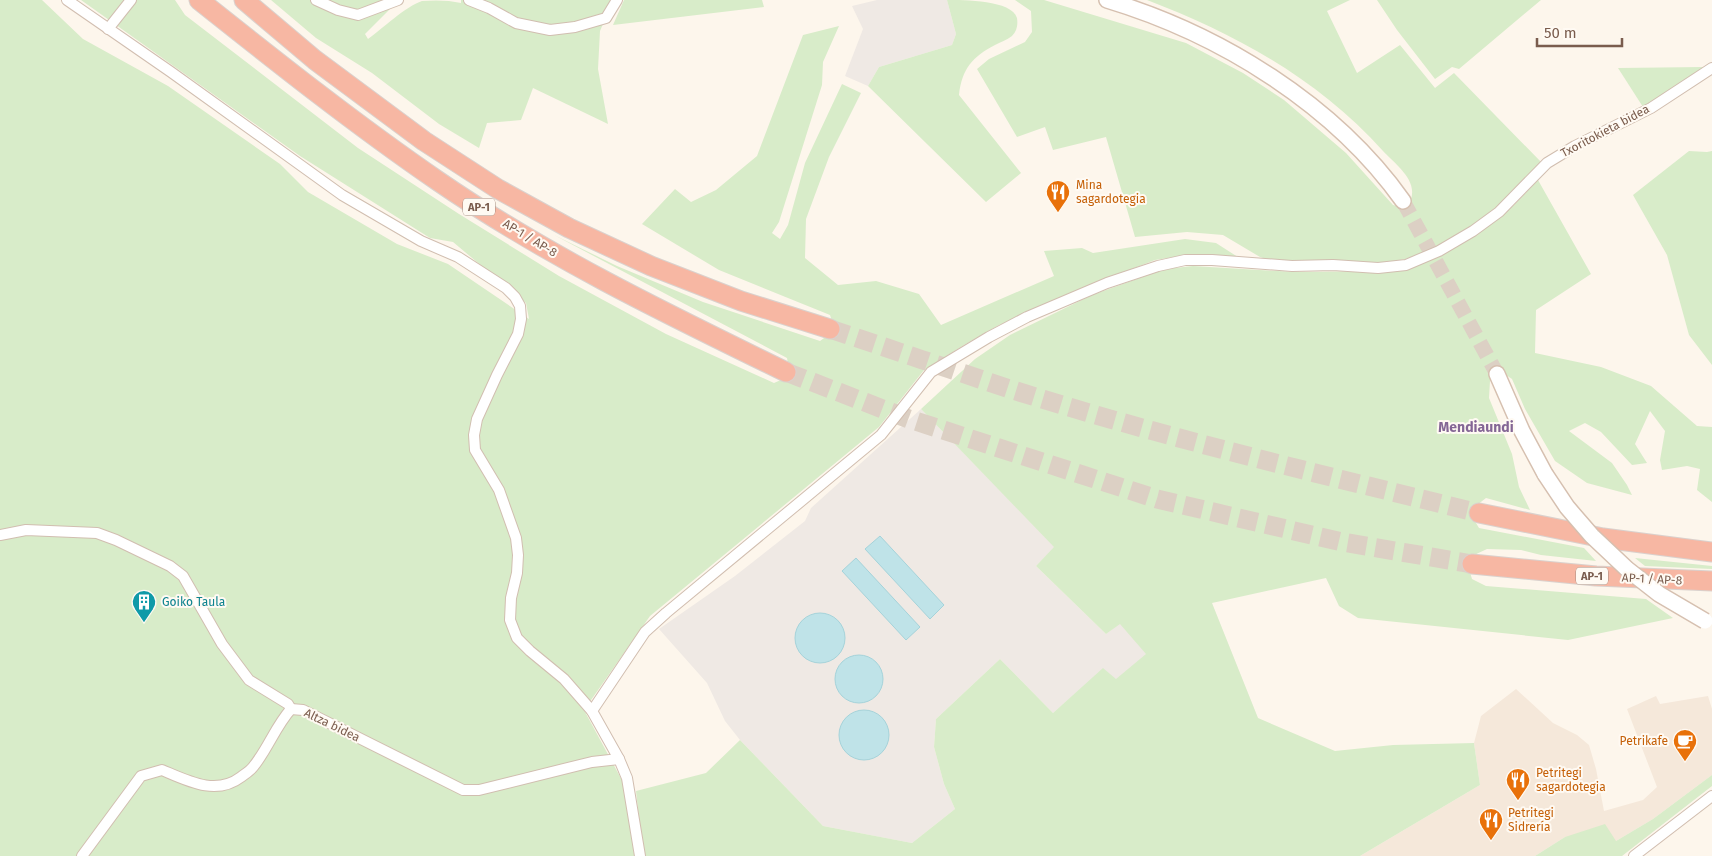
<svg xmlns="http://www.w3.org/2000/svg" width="1712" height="856" viewBox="0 0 1712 856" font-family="'Fira Sans',sans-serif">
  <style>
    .residential { fill: #f5e8da }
    .industrial { fill: #efe9e4 }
    .green { fill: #d8ecc9 }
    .water { fill: #bfe3e8; stroke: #a5d3da }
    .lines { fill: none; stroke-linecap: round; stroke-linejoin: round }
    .secondary-tunnel { stroke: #dcd0c4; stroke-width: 15; stroke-dasharray: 15 8; stroke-linecap: butt }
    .motorway-tunnel { stroke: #dcd0c4; stroke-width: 19; stroke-dasharray: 19 9; stroke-linecap: butt }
    .minor-casing { stroke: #d1beb0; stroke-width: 12 }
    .secondary-casing { stroke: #d6c0b0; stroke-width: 18 }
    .motorway-casing { stroke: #dad1cd; stroke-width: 21 }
    .minor { stroke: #fff; stroke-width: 10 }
    .secondary { stroke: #fff; stroke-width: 15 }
    .motorway { stroke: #f7b7a3; stroke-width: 19 }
    .secondary-bridge-casing { stroke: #d6c0b0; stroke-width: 18; stroke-linecap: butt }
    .secondary-bridge { stroke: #fff; stroke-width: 15 }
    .labels { text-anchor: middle; stroke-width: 4; stroke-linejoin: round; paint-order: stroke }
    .shield { fill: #fffaf3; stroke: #a28b7f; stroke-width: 1 }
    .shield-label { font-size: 11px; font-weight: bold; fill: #7a5c4d }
    .street-label { font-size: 12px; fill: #7a5c4d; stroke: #fffaf3 }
    .food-label { font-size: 12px; fill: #c56008; stroke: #fffaf3; text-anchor: start }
    .culture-label { font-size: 12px; fill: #0d838f; stroke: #fffaf3; text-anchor: start }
    .neighbourhood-label { font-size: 14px; font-weight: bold; fill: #846695; stroke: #fffaf3 }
  </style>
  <rect width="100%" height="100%" fill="#fdf6ec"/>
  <polygon class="residential" points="1516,689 1553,723 1577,735 1589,745 1596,769 1604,811 1643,800 1657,787 1627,709 1656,696 1660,704 1708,696 1712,709 1712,775 1653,819 1616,841 1565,837 1535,856 1360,856 1480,785 1474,743 1481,716"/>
  <g class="industrial">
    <polygon points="877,0 947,0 956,34 952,45 879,67 868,86 845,76 863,29 852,6"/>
    <polygon points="921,409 1055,547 1036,566 1106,634 1120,623 1147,654 1116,680 1103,669 1053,713 1000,659 936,719 934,747 944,784 955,809 912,843 823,826 740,740 725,721 707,683 659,629 735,576 805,521 811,508"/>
  </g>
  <g class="green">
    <polygon points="0,0 42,0 83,39 168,86 280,164 308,192 397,244 448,264 529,319 526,303 453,242 430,238 300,156 81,0 175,0 185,15 358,148 459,214 559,276 666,334 774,383 790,376 787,358 554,235 617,266 703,302 820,341 835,330 830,315 719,270 642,224 675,189 691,202 716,190 757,156 803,35 839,26 823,62 822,85 779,222 772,233 780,239 788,225 805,163 842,84 861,93 829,157 806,219 805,258 838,285 876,281 919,294 941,325 1054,276 1044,251 1082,248 1093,253 1185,239 1216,243 1241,259 1187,255 1155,260 1093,284 999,325 964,345 924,370 879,427 650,616 584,710 624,784 635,856 0,856"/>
    <path d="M271,0H399L365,34L368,39C382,29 406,6 422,1C434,0 449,0 461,3V0H613L600,31L598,69L608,124L533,88L521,120L487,123L479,148L439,124L372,73L316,38Z"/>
    <polygon points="624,0 762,0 764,7 613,25"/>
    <path d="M947,0C964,0 1012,0 1017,18C1018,25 1017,31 1012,36C1007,40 1000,42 995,45C972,57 962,69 959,95L1021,173L986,202L868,86L879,67L952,45L956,34Z"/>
    <path d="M1015,0H1044L1186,43L1243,73L1284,100L1346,153L1393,205L1407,208C1409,204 1412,198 1412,194C1414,177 1393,162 1383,151C1318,79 1236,34 1147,0H1350L1327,11L1357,73L1400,45L1435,88L1454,73L1542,163L1498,208L1471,228L1436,247L1410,258L1390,262L1368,263L1273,261L1260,257L1223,235L1187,232L1135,237L1106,137L1053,150L1045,127L1017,137L977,69L989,59L1025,42L1032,32L1031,11Z"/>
    <polygon points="1377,0 1541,0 1459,69 1452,67 1435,79 1397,30"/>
    <polygon points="1703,67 1689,79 1643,107 1618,68"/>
    <polygon points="1689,151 1707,152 1712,151 1712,365 1689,335 1667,255 1633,195"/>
    <polygon points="1538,180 1591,274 1536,310 1535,353 1601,367 1651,386 1697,426 1712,427 1712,502 1697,490 1700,469 1687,466 1662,470 1660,460 1665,431 1650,411 1635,444 1647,463 1632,465 1601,432 1585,423 1569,431 1612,463 1627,485 1632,495 1587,483 1555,461 1525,409 1512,379 1500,371 1490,381 1489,398 1512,454 1519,487 1530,510 1486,498 1477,505 1473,518 1479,528 1584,548 1596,561 1541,555 1521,550 1487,549 1472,556 1469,569 1472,579 1486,586 1646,599 1673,618 1568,640 1358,618 1339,606 1326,578 1212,603 1258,718 1335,751 1393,745 1474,743 1480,785 1360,856 643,856 636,791 706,773 740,740 823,826 912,843 955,809 944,784 934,747 936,719 1000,659 1053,713 1103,668 1116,679 1146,654 1120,624 1106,634 1036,566 1054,547 921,409 975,359 1010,335 1092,295 1165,269 1193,266 1294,272 1380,271 1486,226 1514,205"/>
    <polygon points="1635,558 1712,566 1712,569 1645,566"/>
    <polygon points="1712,775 1712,786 1622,856 1535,856 1565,837 1605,824 1616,841 1653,819"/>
  </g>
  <g class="water">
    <polygon points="880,536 944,605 930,619 865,549"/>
    <polygon points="856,558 920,627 906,640 842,571"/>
    <circle cx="820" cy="638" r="25"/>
    <circle cx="859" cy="679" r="24"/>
    <circle cx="864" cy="735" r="25"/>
  </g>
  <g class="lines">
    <polyline class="secondary-tunnel" points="1403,201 1497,374"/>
    <g class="motorway-tunnel">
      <path d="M830,329C891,349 952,370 1013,390C1166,438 1323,475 1479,513"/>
      <polyline points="786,372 909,419 1157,499 1342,542 1472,564"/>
    </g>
    <g class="minor-casing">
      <g id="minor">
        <polyline points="67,0 171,72 342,195 421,241 458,257 506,288 515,297 520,306 521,319 518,334 497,375 477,419 474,435 475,450 499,490 516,538 518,555 517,573 511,598 510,620 517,638 530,651 564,679 592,711 619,759 627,778 640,856"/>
        <polyline points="316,0 338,10 358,15 398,0"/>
        <polyline points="469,0 489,8 516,23 550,30 575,27 606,18 617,0"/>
        <polyline points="108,29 131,0"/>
        <polyline points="0,535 26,530 97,533 116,540 170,566 183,576 222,644 249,680 288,704 291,709"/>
        <polyline points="291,709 303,710 463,790 479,790 592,762 619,759"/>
        <polyline points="592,711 645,632 666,613 881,435 931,372 989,337 1027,317 1107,283 1158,266 1185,260 1212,260 1292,266 1333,265 1378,268 1406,265 1439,251 1473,231 1499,212 1547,163 1575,146 1651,108 1712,68"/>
        <path d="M82,856L141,776L162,770C188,781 216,796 241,777C245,774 250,771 253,767C268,749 275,727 291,709"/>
        <polyline points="1634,856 1712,796"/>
      </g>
    </g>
    <g class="secondary-casing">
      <g id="secondary">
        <path d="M1107,0C1220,34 1334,104 1403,201"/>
        <polyline points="1497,374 1522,431 1545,474"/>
      </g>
    </g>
    <g class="motorway-casing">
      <g id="motorway">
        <path d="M199,0C277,62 355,124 438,181C547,256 667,314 786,372"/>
        <polyline points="244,0 315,60 424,141 498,189 569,228 651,266 741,301 830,329"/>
        <polyline points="1479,513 1603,538 1712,552"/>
        <polyline points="1472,564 1596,576 1712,581"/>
      </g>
    </g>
    <use href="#minor" class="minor"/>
    <use href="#secondary" class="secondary"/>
    <use href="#motorway" class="motorway"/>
    <g class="secondary-bridge-casing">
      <polyline id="secondary-bridge" points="1545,474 1567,507 1592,536 1627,569 1659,594 1705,621"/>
    </g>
    <use href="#secondary-bridge" class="secondary-bridge"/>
  </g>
  <defs>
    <g id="restaurant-pin" transform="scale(1.25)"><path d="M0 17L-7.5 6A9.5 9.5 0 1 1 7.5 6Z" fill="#e8710a" stroke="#fffaf3"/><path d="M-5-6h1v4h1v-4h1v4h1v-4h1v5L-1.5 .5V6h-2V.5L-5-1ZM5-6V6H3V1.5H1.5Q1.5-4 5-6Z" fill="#fff"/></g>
    <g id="building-pin" transform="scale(1.25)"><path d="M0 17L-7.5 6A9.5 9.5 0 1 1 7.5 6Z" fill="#0f9aa8" stroke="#fffaf3"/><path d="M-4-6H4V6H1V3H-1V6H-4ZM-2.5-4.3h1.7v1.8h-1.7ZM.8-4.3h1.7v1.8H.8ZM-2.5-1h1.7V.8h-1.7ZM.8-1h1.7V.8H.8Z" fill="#fff"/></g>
    <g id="cafe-pin" transform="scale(1.25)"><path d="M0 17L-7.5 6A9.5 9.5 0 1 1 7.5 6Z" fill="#e8710a" stroke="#fffaf3"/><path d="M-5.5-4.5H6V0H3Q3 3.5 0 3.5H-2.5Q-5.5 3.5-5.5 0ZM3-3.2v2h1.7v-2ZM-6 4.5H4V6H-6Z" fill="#fff"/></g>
  </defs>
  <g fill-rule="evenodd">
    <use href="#restaurant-pin" x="1058" y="192"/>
    <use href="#building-pin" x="144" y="602"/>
    <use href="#cafe-pin" x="1685" y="741"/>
    <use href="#restaurant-pin" x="1518" y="780"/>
    <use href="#restaurant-pin" x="1491" y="820"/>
  </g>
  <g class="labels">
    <g class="shield">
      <rect x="463" y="198.5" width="32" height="17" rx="4"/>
      <rect x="1576" y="567.5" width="32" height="17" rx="4"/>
    </g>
    <g class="shield-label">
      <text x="479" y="211">AP-1</text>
      <text x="1592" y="580">AP-1</text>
    </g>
    <g class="street-label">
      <text transform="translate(1605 131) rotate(-28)" y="4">Txoritokieta bidea</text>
      <text transform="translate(530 238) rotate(31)" y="4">AP-1 / AP-8</text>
      <text transform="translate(1652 579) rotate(3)" y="4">AP-1 / AP-8</text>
      <text transform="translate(332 725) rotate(26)" y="4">Altza bidea</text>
    </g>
    <g class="food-label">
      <text x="1076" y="189">Mina<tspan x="1076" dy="14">sagardotegia</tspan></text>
      <text x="1668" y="745" text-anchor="end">Petrikafe</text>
      <text x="1536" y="777">Petritegi<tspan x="1536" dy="14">sagardotegia</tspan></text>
      <text x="1508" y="817">Petritegi<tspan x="1508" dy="14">Sidrería</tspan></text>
    </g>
    <g class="culture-label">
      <text x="162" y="606">Goiko Taula</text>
    </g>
    <g class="neighbourhood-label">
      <text x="1476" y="432">Mendiaundi</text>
    </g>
  </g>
  <path d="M1537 38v8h85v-8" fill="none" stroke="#7a5c4d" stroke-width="2.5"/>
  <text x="1544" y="38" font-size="15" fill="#7a5c4d" stroke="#fffaf3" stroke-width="4" paint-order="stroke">50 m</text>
</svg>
